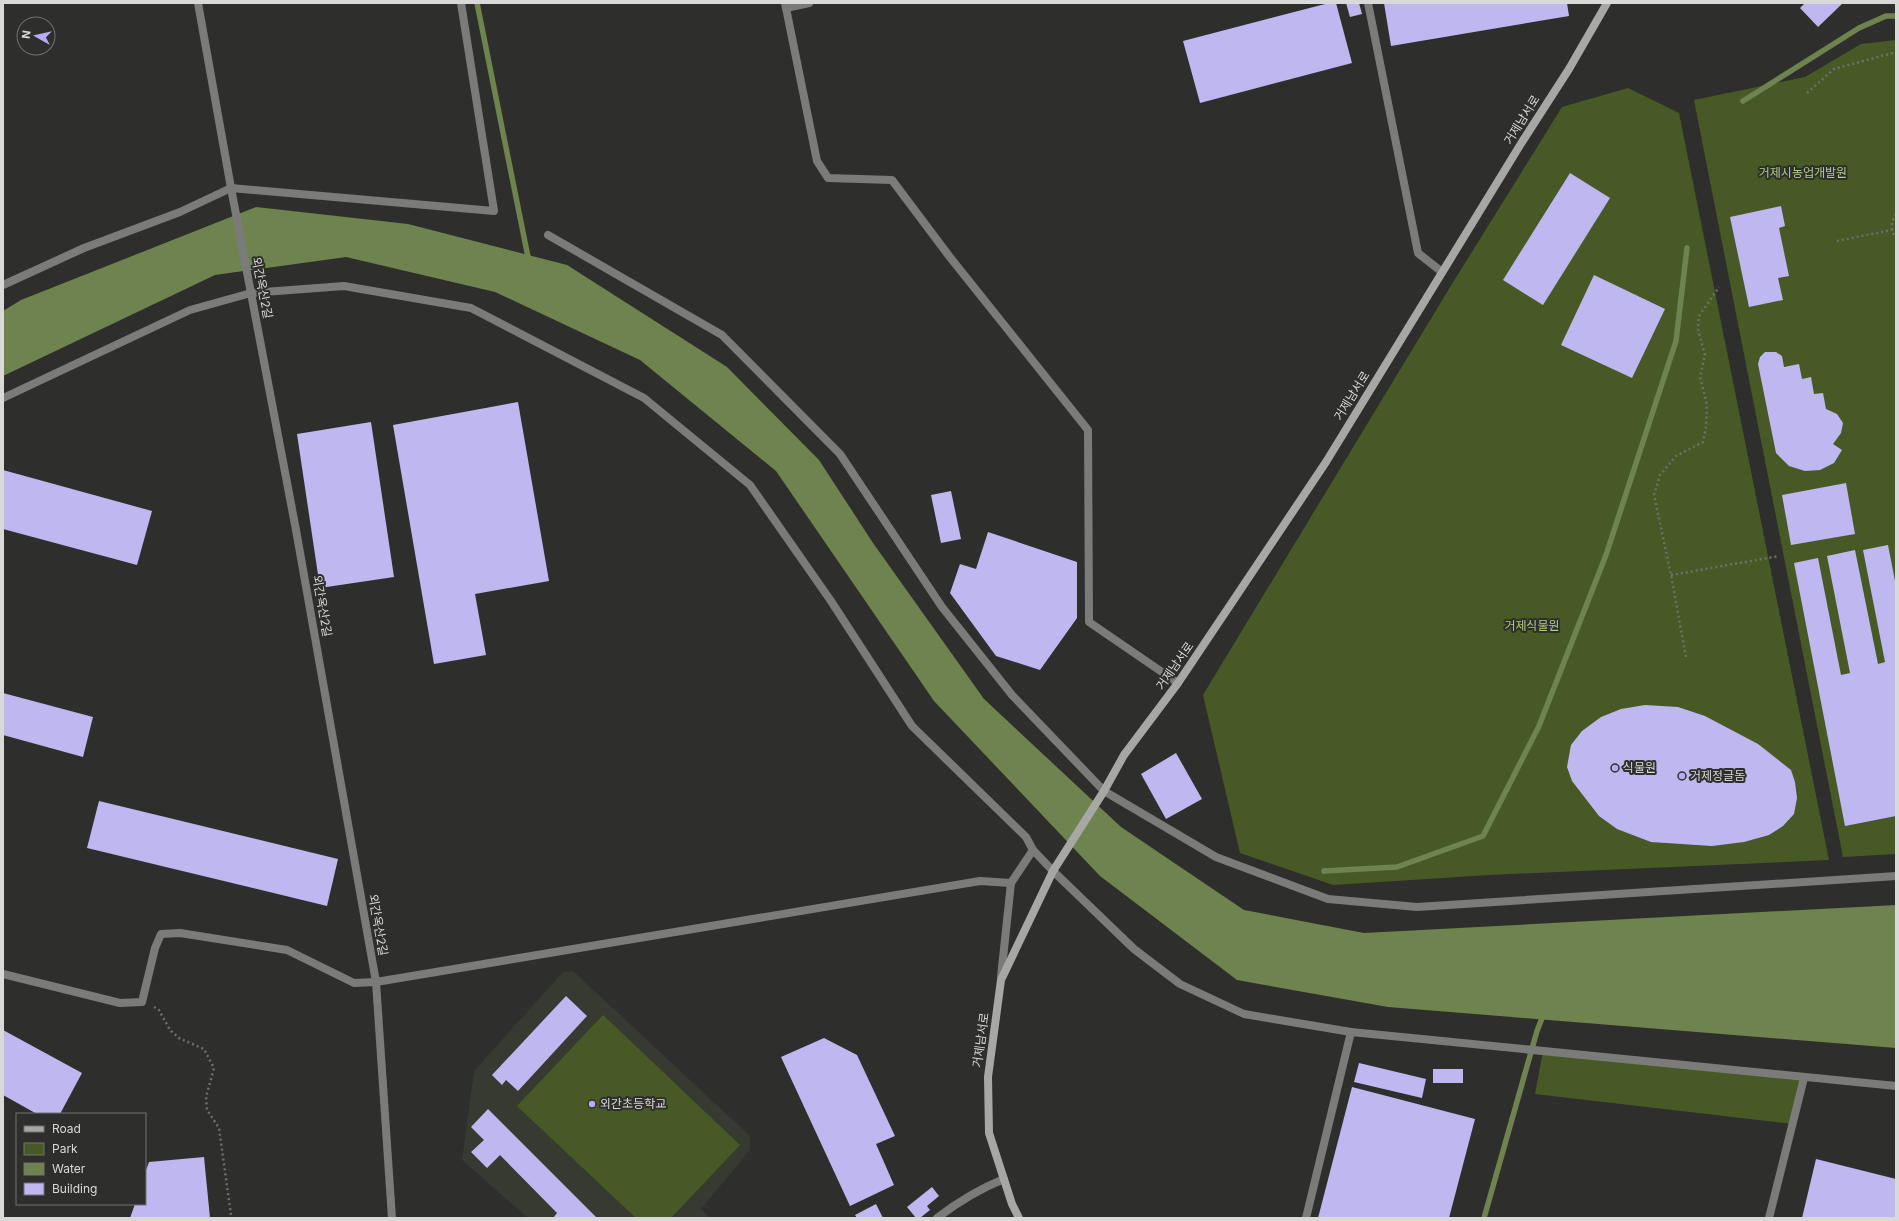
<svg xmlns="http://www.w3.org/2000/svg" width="1899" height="1221" viewBox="0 0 1899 1221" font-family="Inter,'Noto Sans KR',sans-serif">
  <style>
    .built { fill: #363a31 }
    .green { fill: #475a26 }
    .water { fill: #6e834e }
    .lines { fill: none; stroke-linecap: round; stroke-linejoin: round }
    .stream { stroke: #6e834e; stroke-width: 5.5 }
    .building { fill: #bfb7f0 }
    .path { stroke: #6e6f6d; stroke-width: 2.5; stroke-dasharray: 2 3; stroke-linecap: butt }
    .service { stroke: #7b7c7a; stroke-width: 8 }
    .minor { stroke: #7b7c7a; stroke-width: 8 }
    .secondary { stroke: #a7a8a6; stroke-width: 8 }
    .poi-dot { fill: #b7abf7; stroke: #2e2f2c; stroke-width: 1.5 }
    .labels { text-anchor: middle; stroke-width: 4; stroke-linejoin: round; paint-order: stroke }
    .street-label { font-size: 12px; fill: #d9dad8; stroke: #2e2f2c }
    .park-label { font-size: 12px; fill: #afce7f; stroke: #2e2f2c }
    .poi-label { font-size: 12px; fill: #d9dad8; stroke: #2e2f2c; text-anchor: start }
  </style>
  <rect width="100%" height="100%" fill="#2e2f2c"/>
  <polygon class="built" points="573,971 750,1136 750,1150 701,1209 710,1218 528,1218 462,1160 474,1071 563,972"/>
  <g class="green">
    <polygon points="1896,40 1896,854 1843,857 1694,100 1805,77 1861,44"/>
    <polygon points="1628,88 1679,113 1829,860 1489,875 1333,885 1240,853 1203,695 1452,284 1562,107"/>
    <polygon points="603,1015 740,1145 671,1218 636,1218 517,1106"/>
    <polygon points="1543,1051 1804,1078 1793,1124 1535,1094"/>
  </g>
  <polygon class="water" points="256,207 408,224 567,265 727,367 819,460 873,543 984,699 1121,827 1244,910 1364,933 1896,905 1896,1048 1388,1007 1237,980 1100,876 934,701 776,471 640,360 495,292 346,257 215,275 3,376 3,311 21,300"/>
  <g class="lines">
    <g class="stream">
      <polyline points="477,3 529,262"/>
      <polyline points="1743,101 1859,28 1886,16 1896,16"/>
      <polyline points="1324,871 1397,867 1483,836 1539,726 1606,555 1676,341 1687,248"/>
      <polyline points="1484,1218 1537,1031 1544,1013"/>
    </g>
  </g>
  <g class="building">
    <polygon points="1329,3 1336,3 1352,63 1200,103 1183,41"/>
    <polygon points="1346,3 1359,3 1362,14 1350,17"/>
    <polygon points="1384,3 1567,3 1569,16 1391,46"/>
    <polygon points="1805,3 1843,3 1818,27 1800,8"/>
    <polygon points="1570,173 1610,198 1543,305 1503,280"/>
    <polygon points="1781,206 1785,226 1779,228 1789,276 1778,278 1783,300 1749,307 1730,217"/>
    <polygon points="1594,275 1665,309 1632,378 1561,345"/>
    <polygon points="1765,352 1776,352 1782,356 1784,367 1799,364 1802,379 1811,377 1814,394 1823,393 1826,409 1837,414 1843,423 1841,433 1833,444 1842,450 1834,463 1820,470 1805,471 1789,466 1776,453 1758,364 1760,357"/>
    <polygon points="518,402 549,581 475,594 486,655 434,664 393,425"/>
    <polygon points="371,422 394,577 320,588 297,434"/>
    <polygon points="3,470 152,511 137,565 3,529"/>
    <polygon points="1846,483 1855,534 1791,545 1782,495"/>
    <polygon points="951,491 961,539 941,543 931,495"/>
    <polygon points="988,532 1077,562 1077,618 1040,670 996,656 950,593 960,564 976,569"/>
    <polygon points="1888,545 1896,586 1896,816 1845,826 1794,563 1818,558 1841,675 1850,673 1827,556 1855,550 1878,664 1885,662 1863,550"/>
    <polygon points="3,693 93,717 83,757 3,735"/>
    <polygon points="1645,705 1678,707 1705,716 1758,744 1791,770 1795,782 1797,798 1794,814 1783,826 1769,835 1744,842 1712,846 1651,842 1617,829 1599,816 1572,781 1567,767 1571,745 1582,731 1601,717 1621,709"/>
    <polygon points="1176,753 1202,799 1166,819 1141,774"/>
    <polygon points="99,801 338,859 327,906 87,848"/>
    <polygon points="566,996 587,1016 518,1091 506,1080 502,1085 492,1075"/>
    <polygon points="3,1030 82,1073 60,1114 37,1114 3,1095"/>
    <polygon points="824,1038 857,1055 895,1136 876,1144 894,1185 850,1206 781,1057"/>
    <polygon points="1359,1063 1426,1079 1422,1098 1354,1082"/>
    <rect x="1433" y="1069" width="30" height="14"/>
    <polygon points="1352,1087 1475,1119 1449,1218 1318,1218"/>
    <polygon points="488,1109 597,1218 553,1218 557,1213 500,1155 487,1168 471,1152 484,1140 471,1127"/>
    <polygon points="204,1157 210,1218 130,1218 135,1204 145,1204 145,1173 149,1162"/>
    <polygon points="1816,1159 1896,1179 1896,1218 1802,1218"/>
    <polygon points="932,1187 939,1196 927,1206 930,1210 920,1218 916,1218 907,1207"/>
    <polygon points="876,1204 883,1218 857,1218 855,1215"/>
  </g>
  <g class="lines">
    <g class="path">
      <polyline points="1807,93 1834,69 1896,52"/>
      <path d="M1896,214C1891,222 1890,230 1896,238"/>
      <polyline points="1837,241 1892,230"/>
      <polyline points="1671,575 1779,556"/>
      <polyline points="1686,657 1671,575 1654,495 1660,475 1676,456 1703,442 1706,427 1707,405 1700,377 1705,355 1698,329 1699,316 1719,287"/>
      <polyline points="154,1007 159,1010 170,1030 179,1038 204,1049 214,1068 206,1097 207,1110 219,1128 231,1215"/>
    </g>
    <g class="service">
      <polyline points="785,3 786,8 809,3"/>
      <polyline points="1368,3 1418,253 1442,272"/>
      <polyline points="786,8 817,161 828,178 892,180 949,256 1088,430 1089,622 1178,683"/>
      <polyline points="548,235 722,335 840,454 942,607 1012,695 1104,791 1216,857 1328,899 1417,907 1896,876"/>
      <polyline points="3,285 84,248 180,212 231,188 494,211 461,3"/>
      <polyline points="3,398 190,310 251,293 344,286 471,308 644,398 750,485 831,601 912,726 1026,837 1033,850"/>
      <polyline points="3,974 120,1003 142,1002 155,948 161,934 180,933 287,950 354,983 376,982 980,881 1011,883 1033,850 1053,871 1134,949 1180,984 1244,1014 1351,1032 1896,1086"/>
      <polyline points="1001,977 1011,883"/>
      <polyline points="1306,1218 1351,1032"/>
      <polyline points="1769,1218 1804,1078"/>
    </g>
    <g class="minor">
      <polyline points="198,3 231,188 296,530 376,982 392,1218"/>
      <path d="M937,1218C958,1202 979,1189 1004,1179"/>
    </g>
    <polyline class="secondary" points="1019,1218 1012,1204 989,1133 988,1077 1001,980 1053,871 1104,791 1124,755 1178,683 1326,462 1522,142 1569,69 1607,3"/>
  </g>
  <g class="poi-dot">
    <circle cx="1615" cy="768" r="4"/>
    <circle cx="1682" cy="776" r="4"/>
    <circle cx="592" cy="1104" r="4"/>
  </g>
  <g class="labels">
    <g class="street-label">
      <text transform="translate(1522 120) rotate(-58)" y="4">거제남서로</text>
      <text transform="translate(262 288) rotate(79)" y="4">외간옥산2길</text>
      <text transform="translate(1352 396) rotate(-58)" y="4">거제남서로</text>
      <text transform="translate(322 606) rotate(80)" y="4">외간옥산2길</text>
      <text transform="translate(1175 666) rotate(-55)" y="4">거제남서로</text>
      <text transform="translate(378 925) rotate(80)" y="4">외간옥산2길</text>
      <text transform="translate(981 1040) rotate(-82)" y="4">거제남서로</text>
    </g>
    <g class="park-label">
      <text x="1803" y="177">거제시농업개발원</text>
      <text x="1532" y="630">거제식물원</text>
    </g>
    <g class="poi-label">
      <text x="1623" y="772">식물원</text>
      <text x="1690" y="780">거제정글돔</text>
      <text x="600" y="1108">외간초등학교</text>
    </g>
  </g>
  <rect width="1899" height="1221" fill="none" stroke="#d9dad8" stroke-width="8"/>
  <rect x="16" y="1113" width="130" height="92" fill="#2e2f2c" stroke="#727371"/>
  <rect x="24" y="1126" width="20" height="6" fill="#a7a8a6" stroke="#727371"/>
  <text x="52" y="1133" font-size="12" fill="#d9dad8">Road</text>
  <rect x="24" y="1143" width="20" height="12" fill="#475a26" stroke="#727371"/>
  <text x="52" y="1153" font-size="12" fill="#d9dad8">Park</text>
  <rect x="24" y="1163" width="20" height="12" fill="#6e834e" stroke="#727371"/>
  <text x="52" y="1173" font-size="12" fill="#d9dad8">Water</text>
  <rect x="24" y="1183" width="20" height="12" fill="#bfb7f0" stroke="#727371"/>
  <text x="52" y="1193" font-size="12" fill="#d9dad8">Building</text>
  <g transform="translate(36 36) rotate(278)"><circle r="19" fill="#2e2f2c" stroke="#727371"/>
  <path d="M0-3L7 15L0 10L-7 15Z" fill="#b7abf7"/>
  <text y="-6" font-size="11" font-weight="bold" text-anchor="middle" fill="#d9dad8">N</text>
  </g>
</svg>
